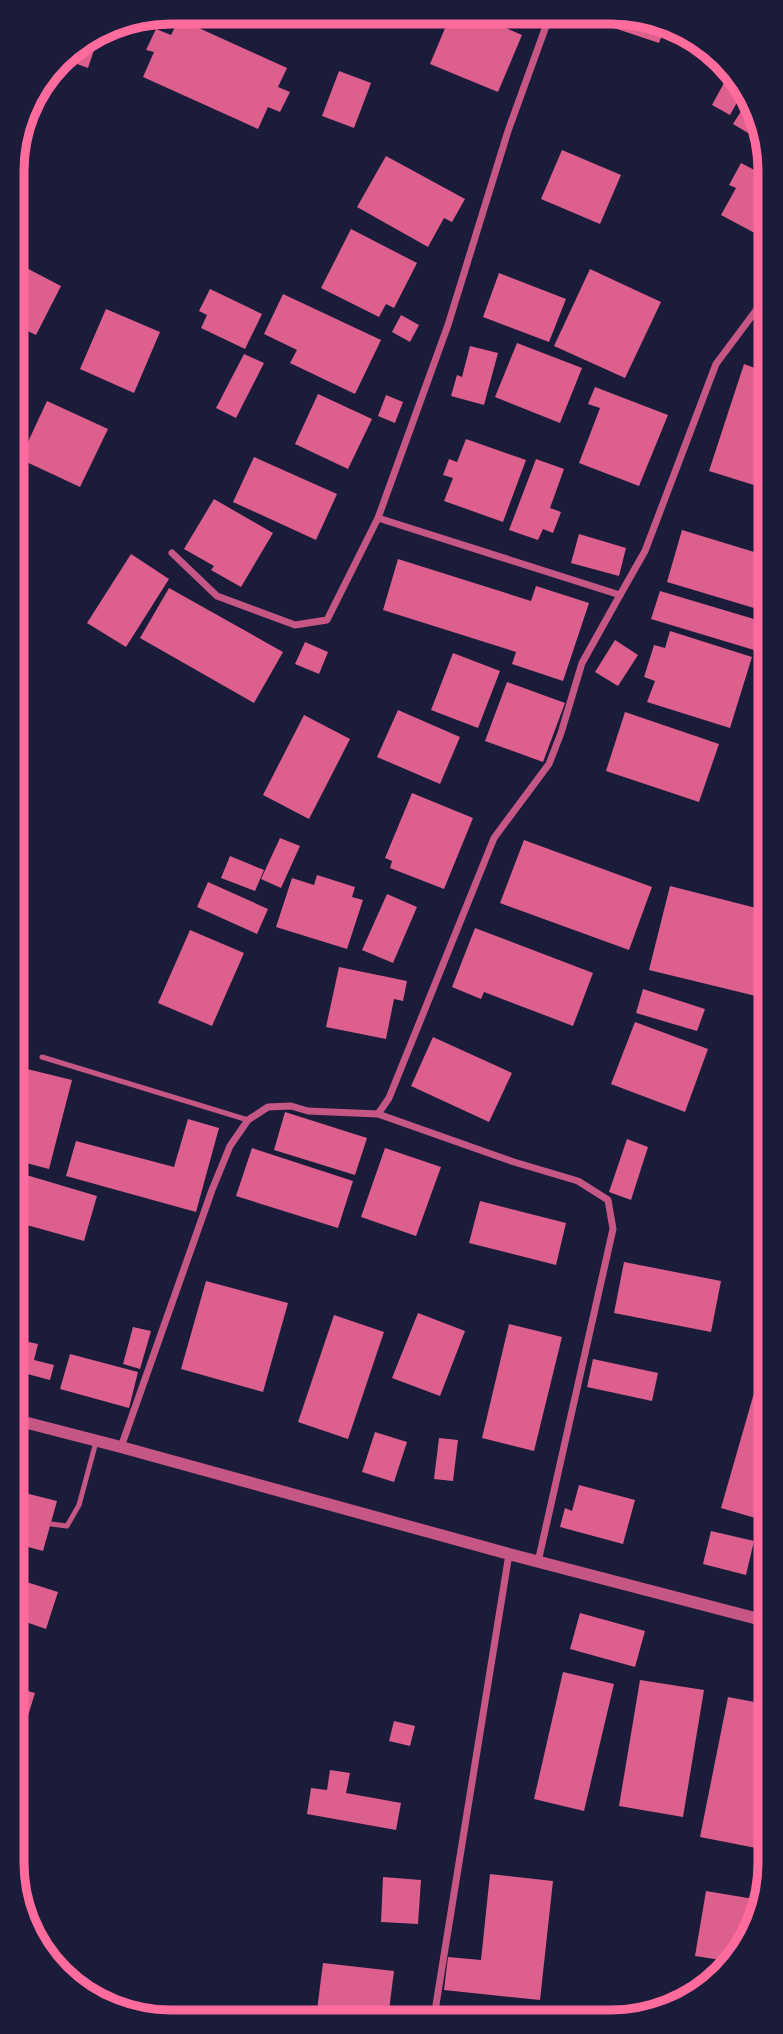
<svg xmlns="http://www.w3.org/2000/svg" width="783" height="2034" viewBox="0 0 783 2034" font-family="Jost,sans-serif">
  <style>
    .building { fill: #dd5f8e }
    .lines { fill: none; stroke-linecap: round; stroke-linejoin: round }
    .service { stroke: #c65784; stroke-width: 5 }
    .minor { stroke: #c65784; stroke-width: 7 }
    .tertiary { stroke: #c65784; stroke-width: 12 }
    .rim { fill: none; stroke: #ff6b9d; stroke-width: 9 }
  </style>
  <rect width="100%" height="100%" fill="#1b1b3a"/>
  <g class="building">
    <polygon points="451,14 473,14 522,35 498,92 430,64"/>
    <polygon points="595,15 643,15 665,27 659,43 593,21"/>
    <polygon points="179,19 287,68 278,87 290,92 280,112 268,107 258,129 143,77 154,52 146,50 156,29 171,35"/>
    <polygon points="111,24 106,41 91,36"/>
    <polygon points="81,43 95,47 88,68 63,59 66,52"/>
    <polygon points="731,70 743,92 730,115 712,105"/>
    <polygon points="339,71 371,83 354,128 322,116"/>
    <polygon points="748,100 765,131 765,143 733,124"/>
    <polygon points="562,150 621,175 600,224 541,199"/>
    <polygon points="386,156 465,199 452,222 444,218 428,247 357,207"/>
    <polygon points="741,163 766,176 766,239 721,215 736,188 729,185"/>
    <polygon points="351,229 417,263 394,308 386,304 379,317 321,288"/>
    <polygon points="13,261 61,286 36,335 13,324"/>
    <polygon points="590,269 661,302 625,378 554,346"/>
    <polygon points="499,273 566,299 549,342 483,317"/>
    <polygon points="210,289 262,314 245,349 201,328 207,315 199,311"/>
    <polygon points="283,294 381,340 355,394 290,363 297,350 264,334"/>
    <polygon points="106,309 160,332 134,393 80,369"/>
    <polygon points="401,315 419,325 410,342 392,332"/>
    <polygon points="517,343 582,368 560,423 495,397"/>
    <polygon points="470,346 498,353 484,405 451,396 457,375 462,377"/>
    <polygon points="244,354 264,363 236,418 216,408"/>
    <polygon points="744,364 766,372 766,401 764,406 766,407 766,489 709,471"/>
    <polygon points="595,387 668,415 639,486 579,463 600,408 588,404"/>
    <polygon points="318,394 372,419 348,469 295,444"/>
    <polygon points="386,395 403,402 395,423 378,416"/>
    <polygon points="47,401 108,429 80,487 20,459"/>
    <polygon points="466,439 526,460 503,522 444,501 453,478 443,475 449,459 457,462"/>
    <polygon points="254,457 337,494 316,540 233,502"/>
    <polygon points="536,459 564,469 550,508 561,512 553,533 543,529 538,540 509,530"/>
    <polygon points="214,499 273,533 241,587 211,570 214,566 184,549"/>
    <polygon points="682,530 767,556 767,612 667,582"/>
    <polygon points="579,534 626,548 619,576 571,563"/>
    <polygon points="131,554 169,579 126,647 87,623"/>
    <polygon points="398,559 531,601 536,586 589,603 563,681 512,664 516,652 383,610"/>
    <polygon points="169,588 283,652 254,703 140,638"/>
    <polygon points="660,591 767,623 767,654 651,619"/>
    <polygon points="670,631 752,657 730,728 647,702 655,681 644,677 654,645 665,648"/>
    <polygon points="615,640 638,655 618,686 595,672"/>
    <polygon points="305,642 328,652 319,674 295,664"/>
    <polygon points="453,653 500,671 478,728 431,710"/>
    <polygon points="507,682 565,703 543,762 485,741"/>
    <polygon points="398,710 460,737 440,784 377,757"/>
    <polygon points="625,712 719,744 699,802 606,771"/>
    <polygon points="304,715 350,739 309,819 263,795"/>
    <polygon points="412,793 473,818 444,889 390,868 392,861 385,858"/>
    <polygon points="280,838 300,846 281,888 261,879"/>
    <polygon points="524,840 652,887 629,950 500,903"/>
    <polygon points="230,856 264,870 255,891 221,878"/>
    <polygon points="317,875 355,887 352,897 363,900 347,949 276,927 292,878 314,885"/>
    <polygon points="208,882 268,909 257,934 197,907"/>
    <polygon points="670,886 768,911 768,999 649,970"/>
    <polygon points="387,894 417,907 393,963 362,950"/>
    <polygon points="475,928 593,973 573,1026 484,992 481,999 452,987"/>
    <polygon points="190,930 244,953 212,1026 158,1003"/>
    <polygon points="339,967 407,981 403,1001 394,999 386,1039 326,1027"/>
    <polygon points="643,989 705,1009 697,1031 636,1013"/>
    <polygon points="635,1022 708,1049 685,1112 611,1084"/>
    <polygon points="433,1037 512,1073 489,1122 411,1086"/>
    <polygon points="19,1067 72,1080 49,1169 15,1160 15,1082"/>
    <polygon points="285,1112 367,1138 355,1175 274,1150"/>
    <polygon points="188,1119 219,1128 196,1212 66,1176 76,1141 174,1167"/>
    <polygon points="627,1139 648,1147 631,1200 609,1192"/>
    <polygon points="252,1148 353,1181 338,1228 236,1196"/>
    <polygon points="385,1148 441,1167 416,1236 361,1217"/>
    <polygon points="23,1174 97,1196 84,1241 16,1222 16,1200"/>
    <polygon points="480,1201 566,1223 556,1265 469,1243"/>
    <polygon points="624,1262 721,1281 711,1332 614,1313"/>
    <polygon points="206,1281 288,1303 263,1392 181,1369"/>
    <polygon points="418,1313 465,1331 440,1396 392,1378"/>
    <polygon points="334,1315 384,1332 348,1439 298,1422"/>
    <polygon points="509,1324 562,1337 534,1451 482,1438"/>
    <polygon points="133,1327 151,1331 140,1369 123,1364"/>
    <polygon points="24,1341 38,1344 34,1360 54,1365 50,1380 16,1371"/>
    <polygon points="70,1354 138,1372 129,1408 60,1389"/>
    <polygon points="593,1359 658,1373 652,1401 587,1387"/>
    <polygon points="756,1386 769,1390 769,1522 721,1508"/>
    <polygon points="375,1432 407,1442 394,1482 362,1472"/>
    <polygon points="439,1438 458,1440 453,1481 434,1479"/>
    <polygon points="579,1485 635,1500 623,1544 560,1527 565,1508 572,1511"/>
    <polygon points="17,1491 57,1501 43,1551 17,1544"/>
    <polygon points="711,1531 754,1541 746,1575 703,1564"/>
    <polygon points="17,1579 58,1592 46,1629 17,1619"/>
    <polygon points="580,1613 645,1631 635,1667 570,1649"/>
    <polygon points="563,1672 614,1684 584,1811 534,1799"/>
    <polygon points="640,1680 704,1690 683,1817 619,1806"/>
    <polygon points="17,1688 35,1693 18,1748 17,1748"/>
    <polygon points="728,1697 770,1705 770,1778 756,1848 700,1837"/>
    <polygon points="394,1721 415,1726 410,1746 389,1741"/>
    <polygon points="330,1770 350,1773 346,1793 401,1803 396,1830 307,1814 311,1788 327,1790"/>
    <polygon points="490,1874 553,1881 540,2000 444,1990 448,1957 481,1960"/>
    <polygon points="383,1877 421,1880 418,1924 381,1922"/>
    <polygon points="706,1891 760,1900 738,1960 734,1962 695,1956"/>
    <polygon points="323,1963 394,1971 388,2018 316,2018"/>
  </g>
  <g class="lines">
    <g class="service">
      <polyline points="42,1057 248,1120"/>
      <polyline points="51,1524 67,1526 79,1505 96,1442"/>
    </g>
    <g class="minor">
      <polyline points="378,518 620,595 645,551 716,364 766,297"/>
      <polyline points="172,553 217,596 295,625 327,620 378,518 448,325 508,131 550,15"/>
      <polyline points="378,1114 514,1162 578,1181 608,1200 613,1229 538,1562"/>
      <polyline points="121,1447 212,1190 230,1146 248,1120 268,1107 291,1106 308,1111 378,1114 389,1098 494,838 549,764 561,733 582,663 620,595"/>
      <polyline points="434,2017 509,1554"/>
    </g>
    <polyline class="tertiary" points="16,1420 121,1447 509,1554 770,1622"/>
  </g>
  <path d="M0 0H783V2034H0ZM171 24H611A147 147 0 0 1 758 171V1863A147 147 0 0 1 611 2010H171A147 147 0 0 1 24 1863V171A147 147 0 0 1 171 24Z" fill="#1b1b3a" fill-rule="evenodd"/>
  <path class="rim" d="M171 24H611A147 147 0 0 1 758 171V1863A147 147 0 0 1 611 2010H171A147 147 0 0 1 24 1863V171A147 147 0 0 1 171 24Z"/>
</svg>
